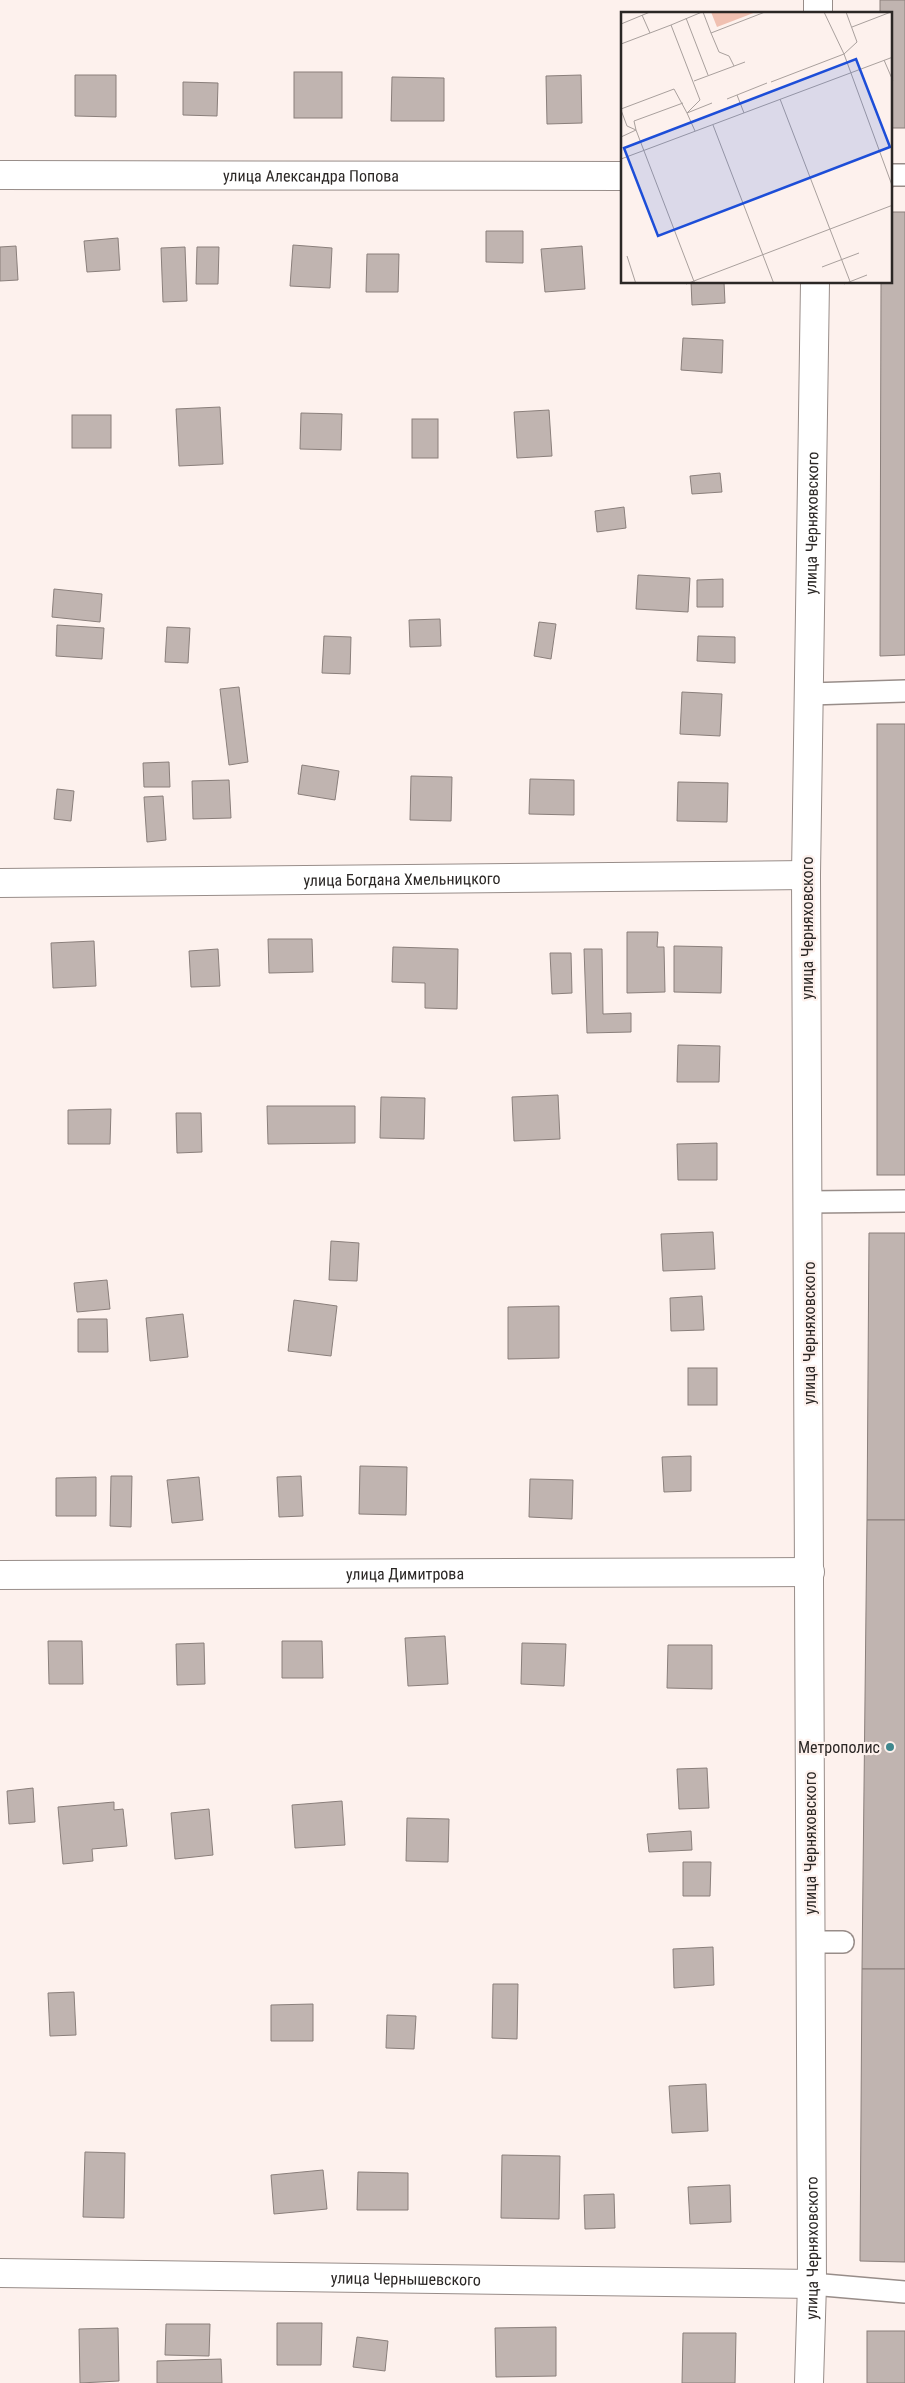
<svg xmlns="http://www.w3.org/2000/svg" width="905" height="2383" viewBox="0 0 905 2383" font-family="'Roboto Condensed',sans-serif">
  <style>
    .building { fill: #c0b4b0; stroke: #8a7f7b }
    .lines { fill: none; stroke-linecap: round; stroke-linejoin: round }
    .service-casing { stroke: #988d89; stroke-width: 24 }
    .minor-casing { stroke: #988d89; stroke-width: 30 }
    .tertiary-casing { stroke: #988d89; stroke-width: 30 }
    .service { stroke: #fff; stroke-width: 21 }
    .minor { stroke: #fff; stroke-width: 28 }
    .tertiary { stroke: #fff; stroke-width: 28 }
    .poi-dot { fill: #40888e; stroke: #fdf1ed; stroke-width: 2 }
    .labels { text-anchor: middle; stroke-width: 4.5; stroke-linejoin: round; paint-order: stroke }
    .street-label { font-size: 16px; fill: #2b2725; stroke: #fdf1ed }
    .poi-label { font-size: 16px; fill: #2b2725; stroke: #fdf1ed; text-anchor: end }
    .inset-road { fill: none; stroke: #a9a09d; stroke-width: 1 }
    .view { fill: #1d4ed8; fill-opacity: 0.15; stroke: #1d4ed8; stroke-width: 2.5 }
    .inset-edge { fill: none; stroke: #2b2725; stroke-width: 2.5 }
  </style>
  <rect width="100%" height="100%" fill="#fdf1ed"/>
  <g class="building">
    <polygon points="880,0 905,0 905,128 891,128 891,14 880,14"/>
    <rect x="294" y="72" width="48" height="46"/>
    <polygon points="75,75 116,75 116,117 75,116"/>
    <polygon points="581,75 582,123 547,124 546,76"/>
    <polygon points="392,77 444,78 444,121 391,121"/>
    <polygon points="183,82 218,83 217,116 183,115"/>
    <polygon points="891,212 905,212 905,655 880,656 881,282 891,282"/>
    <polygon points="486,231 523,231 523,263 486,262"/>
    <polygon points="118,238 120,270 87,272 84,241"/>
    <polygon points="293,245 332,248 330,288 290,286"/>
    <polygon points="16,246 18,280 0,281 0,247"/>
    <polygon points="582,246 585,289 545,292 541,249"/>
    <polygon points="185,247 187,301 163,302 161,248"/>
    <polygon points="197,247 219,247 218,284 196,284"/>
    <polygon points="367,254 399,254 398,292 366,292"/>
    <polygon points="691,282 724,282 725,303 692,305"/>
    <polygon points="683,338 723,340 722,373 681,370"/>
    <polygon points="220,407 223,464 179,466 176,409"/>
    <polygon points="549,410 552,456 517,458 514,412"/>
    <polygon points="301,413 342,414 341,450 300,449"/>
    <rect x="72" y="415" width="39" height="33"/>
    <rect x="412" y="419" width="26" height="39"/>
    <polygon points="720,473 722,492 692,494 690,476"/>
    <polygon points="624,507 626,528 597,532 595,511"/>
    <polygon points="638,575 690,578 688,612 636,609"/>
    <polygon points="723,579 723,607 697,607 697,580"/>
    <polygon points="54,589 102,594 100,622 52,617"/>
    <polygon points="440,619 441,646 410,647 409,620"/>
    <polygon points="539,622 556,624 551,659 534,656"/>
    <polygon points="57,625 104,628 102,659 56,656"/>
    <polygon points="167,627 190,628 188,663 165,662"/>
    <polygon points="324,636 351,637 350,674 322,673"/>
    <polygon points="698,636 735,637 735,663 697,661"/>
    <polygon points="239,687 248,762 229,765 220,689"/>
    <polygon points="682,692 722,694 720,736 680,734"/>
    <rect x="877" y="724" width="28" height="451"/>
    <polygon points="169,762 170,787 144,787 143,763"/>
    <polygon points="302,765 339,771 335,800 298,794"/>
    <polygon points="411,776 452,777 451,821 410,820"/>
    <polygon points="530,779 574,780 574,815 529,814"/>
    <polygon points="229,780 231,818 193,819 192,781"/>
    <polygon points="678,782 728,783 727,822 677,821"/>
    <polygon points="57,789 74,791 71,821 54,819"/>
    <polygon points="163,796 166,840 147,842 144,797"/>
    <polygon points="627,932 658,932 657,947 664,947 665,992 627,993"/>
    <polygon points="268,939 312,939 313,972 269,973"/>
    <polygon points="94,941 96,986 53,988 51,943"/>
    <polygon points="674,946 722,947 721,993 674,992"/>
    <polygon points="393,947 458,949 457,1009 425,1008 425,983 392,982"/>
    <polygon points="218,949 220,986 191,987 189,951"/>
    <polygon points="584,949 602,949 603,1014 631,1013 631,1032 587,1033"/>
    <polygon points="550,953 571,953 572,993 552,994"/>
    <polygon points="678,1045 720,1046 719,1082 677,1082"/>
    <polygon points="558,1095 560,1139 514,1141 512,1097"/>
    <polygon points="381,1097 425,1098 424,1139 380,1138"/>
    <polygon points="267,1106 355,1106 355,1143 268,1144"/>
    <polygon points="111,1109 110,1144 68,1144 68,1110"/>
    <polygon points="176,1113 201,1113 202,1152 177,1153"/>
    <polygon points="717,1143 717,1180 678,1180 677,1144"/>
    <polygon points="713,1232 715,1269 663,1271 661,1234"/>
    <polygon points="869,1233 905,1233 905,1520 867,1520"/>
    <polygon points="331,1241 359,1243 357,1281 329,1280"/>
    <polygon points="107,1280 110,1309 77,1312 74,1283"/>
    <polygon points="702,1296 704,1330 671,1331 670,1298"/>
    <polygon points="294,1300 337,1306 331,1356 288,1351"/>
    <polygon points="559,1306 559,1358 508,1359 508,1307"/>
    <polygon points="183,1314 188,1357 150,1361 146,1318"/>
    <polygon points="78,1319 107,1319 108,1352 78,1352"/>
    <rect x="688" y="1368" width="29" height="37"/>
    <polygon points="691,1456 691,1491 664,1492 662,1457"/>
    <polygon points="360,1466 407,1467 406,1515 359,1514"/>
    <polygon points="111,1476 132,1476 131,1527 110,1526"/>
    <polygon points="301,1476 303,1516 279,1517 277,1477"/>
    <polygon points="96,1477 96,1516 56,1516 56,1478"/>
    <polygon points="199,1477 203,1520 172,1523 167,1480"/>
    <polygon points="530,1479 573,1480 572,1519 529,1517"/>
    <polygon points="867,1520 905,1520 905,1969 862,1969"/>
    <polygon points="445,1636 448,1684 408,1686 405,1638"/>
    <polygon points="48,1641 82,1641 83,1684 49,1684"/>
    <polygon points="282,1641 322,1641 323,1678 282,1678"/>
    <polygon points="204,1643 205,1684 177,1685 176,1644"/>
    <polygon points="522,1643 566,1644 564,1686 521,1684"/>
    <polygon points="668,1645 712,1645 712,1689 667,1688"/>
    <polygon points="707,1768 709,1808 679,1809 677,1769"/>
    <polygon points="33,1788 35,1822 9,1824 7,1791"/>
    <polygon points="342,1801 345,1845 295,1848 292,1805"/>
    <polygon points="114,1802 114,1810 123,1809 127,1846 92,1849 93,1861 63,1864 58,1807"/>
    <polygon points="209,1809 213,1855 175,1859 171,1813"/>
    <polygon points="407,1818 449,1819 448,1862 406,1861"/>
    <polygon points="691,1831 692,1850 649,1852 647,1834"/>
    <polygon points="683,1862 711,1862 710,1896 683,1896"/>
    <polygon points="713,1947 714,1985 674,1988 673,1949"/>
    <polygon points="862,1969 905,1969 905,2262 860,2261"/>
    <polygon points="493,1984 518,1984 517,2039 492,2038"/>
    <polygon points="74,1992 76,2035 50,2036 48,1993"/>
    <polygon points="313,2004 313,2041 271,2041 271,2005"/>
    <polygon points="387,2015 416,2016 414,2049 386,2048"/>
    <polygon points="706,2084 708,2131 672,2133 669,2086"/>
    <polygon points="85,2152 125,2153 124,2218 83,2217"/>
    <polygon points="502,2155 560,2156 559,2219 501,2218"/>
    <polygon points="323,2170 327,2209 274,2214 271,2175"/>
    <polygon points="358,2172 408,2173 408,2210 357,2210"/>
    <polygon points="730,2185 731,2222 690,2224 688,2187"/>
    <polygon points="614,2194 615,2228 585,2229 584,2195"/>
    <polygon points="277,2323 322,2323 321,2365 277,2365"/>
    <polygon points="166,2324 210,2324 209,2356 165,2355"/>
    <polygon points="556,2327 556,2376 496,2377 495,2328"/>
    <polygon points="118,2328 119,2381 80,2383 79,2329"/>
    <rect x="867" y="2331" width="38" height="52"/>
    <polygon points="683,2333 736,2333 735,2383 682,2383"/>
    <polygon points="357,2337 388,2341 385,2371 353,2367"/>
    <polygon points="221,2359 222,2383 157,2383 157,2361"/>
  </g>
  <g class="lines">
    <g class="service-casing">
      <g id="service">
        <polyline points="891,175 905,175"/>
        <polyline points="810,694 905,691"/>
        <polyline points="808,1202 905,1201"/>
        <polyline points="810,1942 843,1942"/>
        <polyline points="812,2284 905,2292"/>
      </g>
    </g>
    <g class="minor-casing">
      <g id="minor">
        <path id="s1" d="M0,175L622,176"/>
        <path id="s2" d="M0,883L806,875"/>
        <path id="s3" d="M0,1575L810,1572"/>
        <path id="s4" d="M0,2273L812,2284"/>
      </g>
    </g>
    <g class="tertiary-casing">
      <g id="tertiary">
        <polyline points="818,14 818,0"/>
        <path id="s5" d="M809,2383L812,2284L806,875L815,282"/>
      </g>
    </g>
    <use href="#service" class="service"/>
    <use href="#minor" class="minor"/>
    <use href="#tertiary" class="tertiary"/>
  </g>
  <circle class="poi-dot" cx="890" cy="1747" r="5"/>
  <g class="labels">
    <g class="street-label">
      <text dy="6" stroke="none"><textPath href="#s1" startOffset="311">улица Александра Попова</textPath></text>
      <text dy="6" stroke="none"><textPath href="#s5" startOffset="1860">улица Черняховского</textPath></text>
      <text dy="6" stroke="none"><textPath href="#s2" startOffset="402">улица Богдана Хмельницкого</textPath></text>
      <text transform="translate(807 928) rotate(-90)" y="6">улица Черняховского</text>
      <text transform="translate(809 1333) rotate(-90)" y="6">улица Черняховского</text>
      <text dy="6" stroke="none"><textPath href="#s3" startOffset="405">улица Димитрова</textPath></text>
      <text transform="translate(810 1843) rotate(-90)" y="6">улица Черняховского</text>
      <text dy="6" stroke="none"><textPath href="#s5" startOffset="135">улица Черняховского</textPath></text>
      <text dy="6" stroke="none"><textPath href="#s4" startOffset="406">улица Чернышевского</textPath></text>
    </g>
    <g class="poi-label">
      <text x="880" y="1753">Метрополис</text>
    </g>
  </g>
  <g transform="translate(621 12)">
    <rect width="271" height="271" fill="#fdf1ed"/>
    <path d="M90,0H135L96,15Z" fill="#f0c0b1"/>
    <path class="inset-road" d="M82,0L90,21L144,0M225,0L236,30L223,42L272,176M21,3L29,21L50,13L79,88L66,101L74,119M65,6L87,63M0,12L29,0M50,13L81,0M231,15L270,0M90,21L98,40L108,44L113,54M0,32L29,21M263,48L272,69M73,69L124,50M150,70L223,42L203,0M116,83L123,101M106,87L146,71M159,87L230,272M0,97L53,77L66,101L91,91M0,98L6,114L15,118L74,272M92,113L153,272M0,125L15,118L13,109L62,91M0,147L272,45M6,244L15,272M201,255L238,241M65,272L272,193M223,272L246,263"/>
    <path class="view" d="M235,47L269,135L37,224L3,136Z"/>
    <rect width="271" height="271" class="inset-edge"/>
  </g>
</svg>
